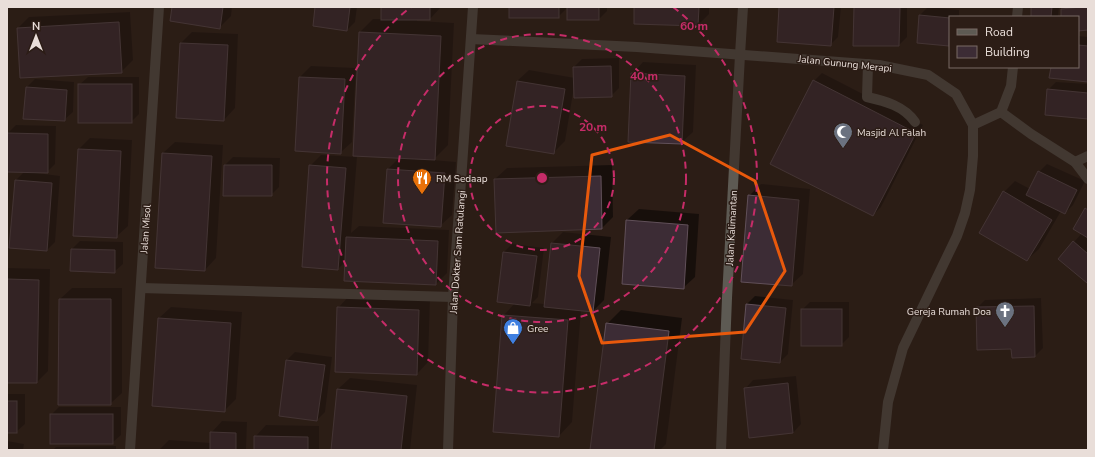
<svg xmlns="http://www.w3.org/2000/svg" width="1095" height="457" viewBox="0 0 1095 457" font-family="'Nunito Sans',sans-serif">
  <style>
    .shadow { fill: #0007 }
    .building { fill: #3c2c35; stroke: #615059 }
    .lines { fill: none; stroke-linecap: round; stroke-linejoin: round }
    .service { stroke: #5d5a53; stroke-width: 10 }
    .minor { stroke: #5d5a53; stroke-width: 10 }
    .tertiary { stroke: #5d5a53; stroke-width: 10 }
    .marked { fill: none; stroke: #e8590c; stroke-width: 3; stroke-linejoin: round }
    .ring { fill: none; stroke: #c62c68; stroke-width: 2; stroke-dasharray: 7 5 }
    .labels { text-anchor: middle; stroke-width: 3; stroke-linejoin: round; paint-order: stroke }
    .street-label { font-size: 10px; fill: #e9ded9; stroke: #2c1d16 }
    .poi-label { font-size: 10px; fill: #e9ded9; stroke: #2c1d16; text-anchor: start }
    .centre { fill: #c62c68; stroke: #2c1d16; stroke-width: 2 }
    .ring-label { font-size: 12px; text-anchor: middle; font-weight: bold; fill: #c62c68; stroke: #2c1d16; stroke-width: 3; stroke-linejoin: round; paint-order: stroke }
  </style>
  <rect width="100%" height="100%" fill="#2c1d16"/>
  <g class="shadow">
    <polygon points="173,7 232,7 231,16 219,28"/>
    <polygon points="316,7 357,7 355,22 347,30"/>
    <polygon points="382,7 441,7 430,19 417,19 417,21 454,23 448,145 433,160 456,162 452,215 440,226 384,222 388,169 400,157 360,32 373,19 382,19"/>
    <polygon points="510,7 607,7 607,11 599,19 568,7 558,17"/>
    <polygon points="635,7 709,7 709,14 698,25"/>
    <polygon points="780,7 841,7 838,37 830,45"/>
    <polygon points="856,7 907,7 907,37 899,45 854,45 855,8"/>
    <polygon points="928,7 959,10 959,17 950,17 950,44 949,45 920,15"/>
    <polygon points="1032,7 1059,7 1058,17 1032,17"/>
    <polygon points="1064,7 1088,7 1088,29 1078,30 1078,17 1062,17 1062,9"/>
    <polygon points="130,12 133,60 121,72 18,28 29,17"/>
    <polygon points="192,32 238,34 235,108 224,120 181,43"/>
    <polygon points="1078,36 1088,37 1088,81 1052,67 1078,67"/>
    <polygon points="619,58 619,88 611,96 574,87 565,141 554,152 517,81 529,70 575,78 574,67 582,59"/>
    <polygon points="643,62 696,65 693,132 681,143 632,74"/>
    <polygon points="311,66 356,68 352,142 340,153 300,77"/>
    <polygon points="822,73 923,125 881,207 873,215 814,81"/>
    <polygon points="88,77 139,77 139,114 131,122 79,85"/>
    <polygon points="35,79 74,82 73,112 64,120 27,87"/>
    <polygon points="1056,82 1088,84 1088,118 1048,90"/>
    <polygon points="16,125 56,126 55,164 47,172 37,172 37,173 60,176 55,242 47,250 16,180 25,171 7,171 8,133"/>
    <polygon points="90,138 132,140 128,226 116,237 79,149"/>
    <polygon points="175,142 223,145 216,258 205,270 163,153"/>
    <polygon points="321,155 357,157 351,233 359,226 449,230 447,273 436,284 346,261 338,269 310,166"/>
    <polygon points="233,157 280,158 279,187 271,195 225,165"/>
    <polygon points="1047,164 1085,181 1073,205 1065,213 1061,211 1039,249 1027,260 1004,192 1015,181 1030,189 1039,172"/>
    <polygon points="612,165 613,217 602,228 497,232 495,179 507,168"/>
    <polygon points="761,184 810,189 803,274 791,285 749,196"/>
    <polygon points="1088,207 1088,237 1086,236 1085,237 1088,239 1088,280 1074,242 1082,233 1086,209"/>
    <polygon points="639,209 699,214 695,277 683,288 627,220"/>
    <polygon points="563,232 611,237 604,300 593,311 581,310 572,422 559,436 503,316 515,303 504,252 512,244 544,248 538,297 532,303 545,304 552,243"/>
    <polygon points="80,241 123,242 123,264 114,272 72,249"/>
    <polygon points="7,268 50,269 48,371 37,382 7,382"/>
    <polygon points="72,288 122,288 122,393 110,404 60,299"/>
    <polygon points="349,296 430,299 428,362 417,374 338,308"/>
    <polygon points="755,296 793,300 788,354 780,362 747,304"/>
    <polygon points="1041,298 1043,348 1035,356 1012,348 977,308 985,300"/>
    <polygon points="810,302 849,302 849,337 841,345 802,310"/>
    <polygon points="171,307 242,312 236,399 224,411 159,318"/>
    <polygon points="621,310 682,318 666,444 660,450 594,450 607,324"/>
    <polygon points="295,352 332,357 325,412 317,420 287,360"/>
    <polygon points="796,376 801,424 793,433 745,389 753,380"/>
    <polygon points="350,378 417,385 410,450 332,450 338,389"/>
    <polygon points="7,394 25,394 25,424 16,432 7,432"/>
    <polygon points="59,407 121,407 121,435 112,443 51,415"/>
    <polygon points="222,421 247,422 246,450 159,450 169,440 211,443 211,433"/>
    <polygon points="266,425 319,426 319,450 255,450 255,437"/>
    <polygon points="7,441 24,444 23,450 7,450"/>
    <polygon points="116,446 116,450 53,450 56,447"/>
  </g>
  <g class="building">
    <polygon points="172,7 223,7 220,29 170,21"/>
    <polygon points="315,7 350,7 347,31 313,26"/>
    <rect x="381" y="7" width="49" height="13"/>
    <rect x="509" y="7" width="50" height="11"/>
    <rect x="567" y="7" width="32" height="13"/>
    <polygon points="634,7 699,7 698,26 634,24"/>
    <polygon points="779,7 834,7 831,46 777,42"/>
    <polygon points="854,7 900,8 899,46 853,46"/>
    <polygon points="1031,7 1052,7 1051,17 1031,17"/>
    <polygon points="1081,7 1088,7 1088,30 1078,31 1078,17 1061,17 1061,9"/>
    <polygon points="919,15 950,18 949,46 917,43"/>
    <polygon points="119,22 122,73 20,78 17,28"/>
    <polygon points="359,32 441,36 435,160 353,156"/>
    <polygon points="180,43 228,45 224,121 176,118"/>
    <polygon points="1078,45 1088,46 1088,82 1049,78 1051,67 1078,67"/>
    <polygon points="611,66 612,97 574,98 573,67"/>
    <polygon points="631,73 685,76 682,144 628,142"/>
    <polygon points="299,77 345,79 341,154 295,151"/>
    <polygon points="813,80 916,133 873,216 770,164"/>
    <polygon points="517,81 565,89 554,154 506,146"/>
    <rect x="78" y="84" width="54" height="39"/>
    <polygon points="26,87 67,90 65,121 23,119"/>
    <polygon points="1047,89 1088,93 1088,119 1045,115"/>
    <polygon points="7,133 48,134 48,173 7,172"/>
    <polygon points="78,149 121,151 117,238 73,236"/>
    <polygon points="162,153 212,156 205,271 155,268"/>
    <polygon points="224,165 272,165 272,196 223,196"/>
    <polygon points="309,165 346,168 338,270 302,267"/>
    <polygon points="387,169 445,173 441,227 383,223"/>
    <polygon points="1038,171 1077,190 1065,214 1026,195"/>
    <polygon points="601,176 602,229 496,233 494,179"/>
    <polygon points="15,180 52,183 47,251 9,248"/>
    <polygon points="1003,191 1052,220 1027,261 979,233"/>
    <polygon points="748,195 799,200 792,286 741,282"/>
    <polygon points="1085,208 1088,210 1088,238 1073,229"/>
    <polygon points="626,220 688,225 684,289 622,284"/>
    <polygon points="346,237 438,241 436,285 344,281"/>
    <polygon points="1073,241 1088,254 1088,281 1087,283 1058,259"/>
    <polygon points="551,243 600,248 593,312 544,307"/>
    <polygon points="71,249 115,250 115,273 70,271"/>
    <polygon points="503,252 537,256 530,306 497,302"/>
    <polygon points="7,279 39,280 37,383 7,383"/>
    <polygon points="59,299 111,299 111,405 58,405"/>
    <polygon points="746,304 786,308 780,363 741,359"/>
    <polygon points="1034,306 1035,357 1012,358 1011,349 977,350 976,307"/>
    <polygon points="337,307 419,310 417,375 335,372"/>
    <rect x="801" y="309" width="41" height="37"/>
    <polygon points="502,315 568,320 559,437 493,432"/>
    <polygon points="158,318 231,323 225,412 152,406"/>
    <polygon points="606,323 669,331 654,450 590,450"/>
    <polygon points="286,360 325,365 317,421 279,416"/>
    <polygon points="788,383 793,433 749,438 744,388"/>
    <polygon points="337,389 407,396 401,450 331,450"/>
    <rect x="7" y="401" width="10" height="32"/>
    <rect x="50" y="414" width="63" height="30"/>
    <polygon points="210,432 236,433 236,450 210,450"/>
    <polygon points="254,436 308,437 308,450 254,450"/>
  </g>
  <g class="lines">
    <path class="service" d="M868,64L867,97C885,101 904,106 915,122"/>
    <g class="minor">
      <polyline points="1017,17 1018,7"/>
      <polyline points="471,39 637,47 879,65 928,75 956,94 973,125 973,156 970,190 965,213 957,236 903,348 888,402 883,450"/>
      <polyline points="1001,112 1031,134 1075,162 1088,179"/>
      <polyline points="973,125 1001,112 1011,86 1013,67"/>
      <polyline points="1075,162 1088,156"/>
      <polyline points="141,288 453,297"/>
      <polyline points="130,450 159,7"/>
      <polyline points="721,450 727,298 740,55 743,7"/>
    </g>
    <polyline class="tertiary" points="448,450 453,297 473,7"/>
  </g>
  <path d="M0 0H1095V457H0ZM670,135L755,181L785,271L745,332L602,343L579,276L592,155Z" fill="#2c1d16" fill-opacity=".55" fill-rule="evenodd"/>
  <path class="marked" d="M670,135L755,181L785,271L745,332L602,343L579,276L592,155Z"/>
  <g class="ring">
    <circle cx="542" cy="178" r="72"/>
    <circle cx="542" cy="178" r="144"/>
    <path d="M673 7A215 215 0 1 1 411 7"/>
  </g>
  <defs>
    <g id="mosque-pin" transform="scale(1)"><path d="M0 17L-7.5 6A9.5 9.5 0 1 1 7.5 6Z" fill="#6b7280" stroke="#2c1d16"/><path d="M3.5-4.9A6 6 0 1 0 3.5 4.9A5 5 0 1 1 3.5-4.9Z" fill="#fff"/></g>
    <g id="restaurant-pin" transform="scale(1)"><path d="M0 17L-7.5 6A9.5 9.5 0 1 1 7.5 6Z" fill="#e8710a" stroke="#2c1d16"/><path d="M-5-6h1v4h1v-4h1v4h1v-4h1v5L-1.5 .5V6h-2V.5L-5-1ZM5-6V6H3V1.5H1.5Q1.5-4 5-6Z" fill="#fff"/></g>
    <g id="church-pin" transform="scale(1)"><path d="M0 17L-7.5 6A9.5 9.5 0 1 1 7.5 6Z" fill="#6b7280" stroke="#2c1d16"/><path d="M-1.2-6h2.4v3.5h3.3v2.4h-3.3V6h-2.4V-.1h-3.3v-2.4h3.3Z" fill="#fff"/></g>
    <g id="shop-pin" transform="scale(1)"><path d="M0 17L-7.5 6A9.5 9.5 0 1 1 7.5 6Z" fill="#3f7fe0" stroke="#2c1d16"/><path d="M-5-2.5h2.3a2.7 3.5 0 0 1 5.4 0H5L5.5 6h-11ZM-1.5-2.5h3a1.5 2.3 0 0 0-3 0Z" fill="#fff"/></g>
  </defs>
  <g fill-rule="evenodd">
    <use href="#mosque-pin" x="843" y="132"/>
    <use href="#restaurant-pin" x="422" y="178"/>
    <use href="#church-pin" x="1005" y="311"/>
    <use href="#shop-pin" x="513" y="328"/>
  </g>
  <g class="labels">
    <g class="street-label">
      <text transform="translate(845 63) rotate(6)" y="4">Jalan Gunung Merapi</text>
      <text transform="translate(731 228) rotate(-87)" y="4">Jalan Kalimantan</text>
      <text transform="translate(145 229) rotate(-86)" y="4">Jalan Misol</text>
      <text transform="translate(457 252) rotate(-86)" y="4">Jalan Dokter Sam Ratulangi</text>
    </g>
    <g class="poi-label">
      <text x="857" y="136">Masjid Al Falah</text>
      <text x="436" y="182">RM Sedaap</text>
      <text x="991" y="315" text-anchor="end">Gereja Rumah Doa</text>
      <text x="527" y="332">Gree</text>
    </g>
  </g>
  <circle cx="542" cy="178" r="6" class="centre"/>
  <g class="ring-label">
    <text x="694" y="30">60 m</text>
    <text x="644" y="80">40 m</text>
    <text x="593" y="131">20 m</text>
  </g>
  <rect width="1095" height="457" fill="none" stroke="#e9ded9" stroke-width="16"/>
  <rect x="949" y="16" width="130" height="52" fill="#2c1d16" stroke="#786a64"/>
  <rect x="957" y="29" width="20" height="6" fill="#5d5a53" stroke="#786a64"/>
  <text x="985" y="36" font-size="12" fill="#e9ded9">Road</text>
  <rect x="957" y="46" width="20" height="12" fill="#3c2c35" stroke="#786a64"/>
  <text x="985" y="56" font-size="12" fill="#e9ded9">Building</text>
  <g transform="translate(36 36)" stroke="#2c1d16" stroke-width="3" paint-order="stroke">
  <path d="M0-3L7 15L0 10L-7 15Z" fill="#e9ded9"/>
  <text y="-6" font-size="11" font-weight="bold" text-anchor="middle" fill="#e9ded9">N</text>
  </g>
</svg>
